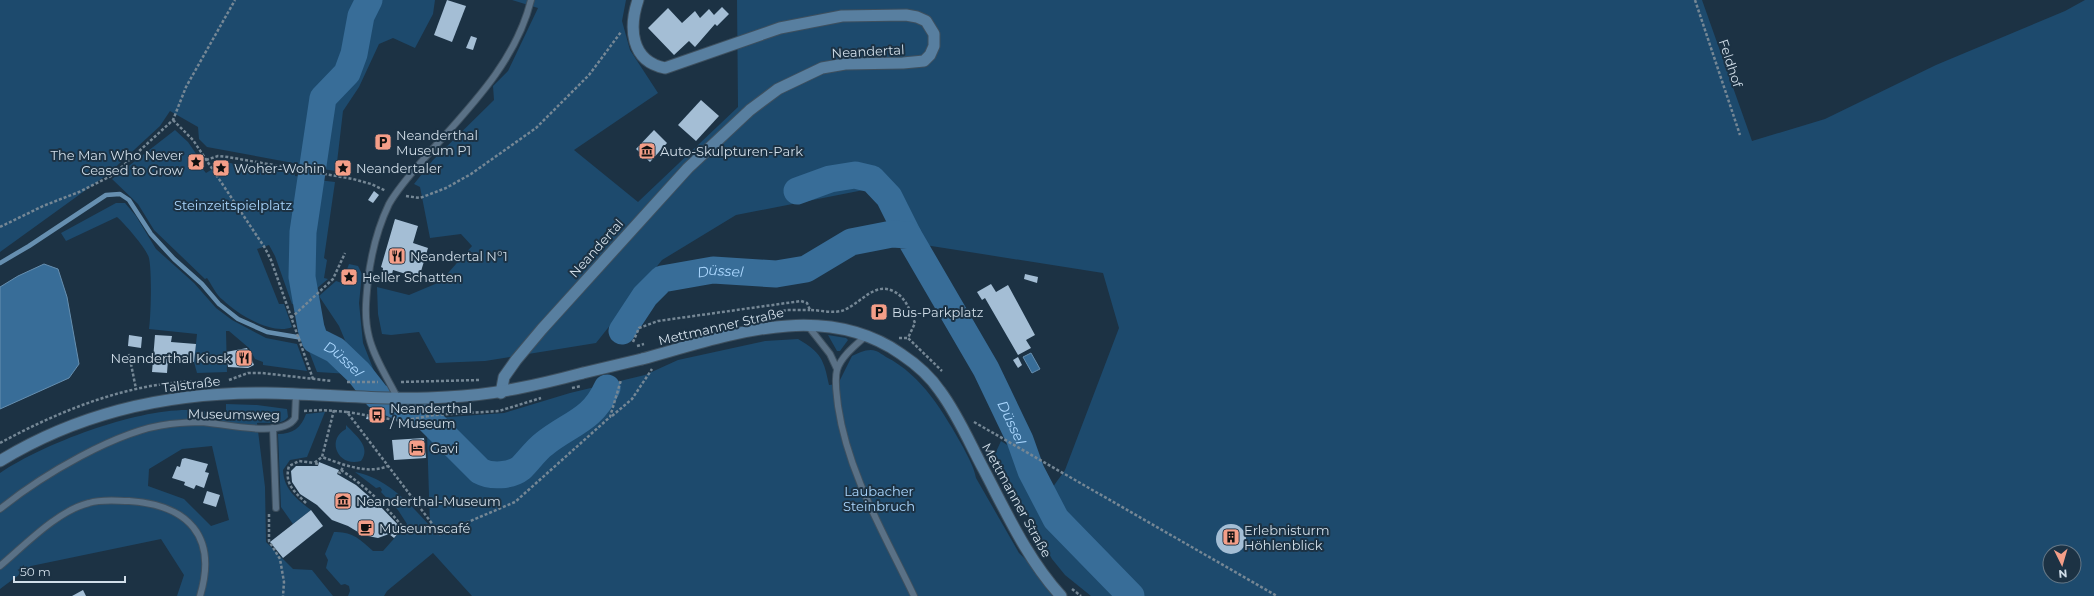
<svg xmlns="http://www.w3.org/2000/svg" width="2094" height="596" viewBox="0 0 2094 596" font-family="Montserrat,sans-serif">
  <style>
    .green { fill: #1d4a6d; fill-rule: evenodd }
    .water { fill: #386d98; stroke: #668fb0 }
    .lines { fill: none; stroke-linecap: round; stroke-linejoin: round }
    .stream { stroke: #668fb0; stroke-width: 4.5 }
    .river { stroke: #386d98; stroke-width: 27 }
    .building { fill: #a4bed5 }
    .service-casing { stroke: #3e505f; stroke-width: 8 }
    .secondary-casing { stroke: #3e505f; stroke-width: 13 }
    .path { stroke: #758795; stroke-width: 2.5; stroke-dasharray: 3 2; stroke-linecap: butt }
    .service { stroke: #5a7186; stroke-width: 6 }
    .secondary { stroke: #587fa0; stroke-width: 11 }
    .secondary-bridge-casing { stroke: #3e505f; stroke-width: 13; stroke-linecap: butt }
    .path-bridge { stroke: #758795; stroke-width: 2.5; stroke-dasharray: 3 2; stroke-linecap: butt }
    .secondary-bridge { stroke: #587fa0; stroke-width: 11 }
    .labels { text-anchor: middle; stroke-width: 4; stroke-linejoin: round; paint-order: stroke }
    .street-label { font-size: 13px; fill: #d1dee9; stroke: #1c3244 }
    .poi-label { font-size: 13px; fill: #d1dee9; stroke: #1c3244; text-anchor: start }
    .park-label { font-size: 13px; fill: #acd8ff; stroke: #1c3244 }
    .water-label { font-size: 14px; font-style: italic; fill: #abd7fe; stroke: #1c3244 }
  </style>
  <rect width="100%" height="100%" fill="#1c3244"/>
  <g class="green">
    <polygon points="0,0 435,0 433,14 415,48 393,38 379,44 359,87 343,111 336,171 322,169 324,151 305,151 304,165 207,147 199,139 198,127 170,111 160,126 108,174 0,252"/>
    <path d="M512,0H626L622,21L630,50L658,93L574,150L638,202L738,107L737,0H1702L1752,141L1825,119L1936,65L2065,11L2085,0H2094V596H1091L1065,575L1052,559L995,454L1001,441L1036,463L1050,491L1065,470L1119,328L1103,273L925,245L884,186L736,215L662,260L596,343L485,361L436,363L419,332L391,335L382,334L378,314L377,287L409,295L440,282L472,246L461,234L430,238L420,187L414,184L433,160L494,100L493,86L508,71L538,8ZM2050,552H2074V576H2050Z"/>
    <path d="M175,130L188,142L203,164L200,166L206,173L224,162L295,174V176L305,177L295,251V278L303,302L298,305L292,304L275,256L269,245L257,249L279,304H284L292,327C273,336 237,314 223,300C216,295 212,285 207,278L205,279L154,230L138,204L112,179Z"/>
    <polygon points="318,180 335,182 324,258 327,260 324,278 328,279 316,289 310,278 311,251"/>
    <path d="M116,203H125L136,216L156,249L194,283L216,308L232,320L266,338L297,344L307,371L263,365V362L255,359L249,348L229,331H226L227,372L197,373L194,362L197,334L149,329C151,315 152,272 149,258C147,249 124,223 117,217L66,241L61,233Z"/>
    <polygon points="349,264 358,266 362,274 359,303 363,343 376,376 361,364 347,345 339,326 319,296 336,281 342,283"/>
    <polygon points="828,335 846,338 848,340 840,351 837,351"/>
    <path d="M798,339C821,352 824,360 829,385L838,384L852,356C859,353 868,348 876,351C879,352 883,355 886,357C922,375 944,413 963,447C968,457 974,467 976,478L1019,553C1033,565 1041,582 1053,596H472L433,553L387,591L384,596H348L350,591L349,586L345,584L341,585L326,568L328,560L325,554L334,532C352,531 361,540 373,551H383L407,524L398,510L381,492L382,490L380,487L376,488L355,472C387,478 409,503 430,526L427,433L436,418L504,413L570,393L645,375L678,360L765,341Z"/>
    <polygon points="307,346 325,352 350,374 317,372"/>
    <path d="M226,404L257,405L287,409L288,417C281,426 268,422 257,423L265,487L266,542L293,569L312,570L333,596H177L184,575L161,539L31,566L0,589V473C45,443 133,410 187,410C200,410 213,412 226,414ZM212,446L229,520L211,526L184,499L148,486L149,469L182,449Z"/>
    <path d="M325,412L307,457L290,460L283,470C284,490 297,499 311,510L293,524L281,507L278,434C293,434 301,428 306,414Z"/>
    <path d="M346,425C355,435 372,447 361,461C339,468 325,440 346,429Z"/>
  </g>
  <g class="water">
    <polygon points="44,264 58,269 67,297 79,364 69,378 0,409 0,287 18,276"/>
    <polygon points="1031,353 1040,369 1032,373 1023,357"/>
  </g>
  <g class="lines">
    <polyline class="stream" points="0,263 29,246 106,195 120,194 129,200 151,234 174,259 202,284 219,304 238,319 267,332 315,340"/>
    <g class="river">
      <path id="s1" d="M369,0L361,16L354,54L347,73L323,98L303,232L302,277L311,328L315,340L335,350L359,373L377,396L386,401L427,418L480,471C491,477 511,476 521,468C529,460 536,450 544,444C570,423 592,421 607,388"/>
      <polyline points="797,191 830,179 855,175 872,179 889,197 908,235"/>
      <path id="s2" d="M622,331L645,296L662,279L713,270L776,274L806,269L851,242L892,234L908,235L986,369L1020,440L1031,471L1056,519L1131,596"/>
    </g>
  </g>
  <g class="building">
    <polygon points="447,0 466,6 452,42 434,35"/>
    <polygon points="722,7 729,14 717,26 715,24 695,47 689,41 674,55 648,28 668,8 682,23 695,11 700,18 709,9 714,15"/>
    <polygon points="471,36 477,38 473,50 466,48"/>
    <polygon points="701,100 719,116 696,141 678,125"/>
    <polygon points="654,130 667,143 650,162 636,149"/>
    <polygon points="374,191 379,195 373,203 368,200"/>
    <polygon points="395,219 418,226 413,243 428,248 419,278 393,270 391,278 382,276 383,268 381,267"/>
    <polygon points="1025,274 1038,277 1037,283 1024,279"/>
    <polygon points="991,284 996,292 1008,285 1035,335 1026,340 1031,348 1018,355 985,298 982,300 977,292"/>
    <polygon points="129,335 142,337 141,348 128,346"/>
    <polygon points="155,335 172,336 171,342 196,344 194,362 168,360 167,373 152,372"/>
    <polygon points="247,348 254,365 248,368 228,367 226,352"/>
    <polygon points="1018,357 1022,365 1018,368 1013,360"/>
    <polygon points="367,416 375,417 374,420 366,419"/>
    <polygon points="424,438 426,458 394,460 392,440"/>
    <polygon points="185,458 208,464 205,472 209,473 204,488 196,485 194,489 184,485 185,482 172,478 177,466 180,467 182,459"/>
    <polygon points="319,462 339,470 337,474 356,485 380,506 402,529 394,538 389,534 378,538 363,535 348,526 332,520 317,505 300,494 292,482 291,471 296,466 318,466"/>
    <polygon points="207,491 220,495 216,507 203,503"/>
    <polygon points="311,510 323,526 283,558 270,542"/>
    <circle cx="1231" cy="539" r="15"/>
    <polygon points="83,590 86,596 72,596"/>
  </g>
  <g class="lines">
    <g class="service-casing">
      <g id="service">
        <polyline points="808,326 830,354 837,369"/>
        <path d="M867,335C857,344 841,356 837,370C834,381 837,395 838,406C848,474 885,535 914,596"/>
        <path d="M397,397C387,377 374,358 369,337C364,318 366,299 368,280C371,255 378,227 389,204C400,185 416,168 430,152C471,106 516,61 531,0"/>
        <polyline points="273,428 276,508"/>
        <path d="M0,509C41,476 117,430 170,424C180,423 191,422 201,422C221,423 283,439 295,418L296,395"/>
        <path d="M0,566C25,545 57,511 89,503C102,499 116,501 129,501C188,505 218,536 200,596"/>
      </g>
    </g>
    <g class="secondary-casing">
      <g id="secondary">
        <path d="M642,359C726,336 822,299 901,354C916,364 930,376 940,391C958,415 970,444 984,470C1007,514 1028,560 1061,596"/>
        <path d="M501,393L504,377L516,360L542,329L688,168L750,110L778,89L822,68L845,64L903,63L924,61L930,55L934,46V34L926,21L917,17L906,15L842,16L780,28L665,68C630,61 629,27 638,0"/>
        <path d="M0,461C80,412 172,392 266,393C326,394 387,401 447,397C494,395 538,385 583,373"/>
      </g>
    </g>
    <g class="path">
      <polyline points="1695,0 1740,135"/>
      <polyline points="173,120 193,140 265,248 271,260 313,379"/>
      <polyline points="206,160 218,156 228,157 353,179 371,184 386,191"/>
      <polyline points="406,196 420,198 446,188 471,174 536,128 589,75 621,32"/>
      <polyline points="0,227 43,206 79,192 113,175 173,120 186,87 235,0"/>
      <polyline points="773,313 787,310 810,310"/>
      <polyline points="291,318 333,279 345,253"/>
      <polyline points="899,338 908,338"/>
      <path d="M633,342L639,328L658,321L801,301L807,303L810,310C820,310 835,314 844,310C861,303 874,282 893,291C906,297 910,311 915,323L908,338L942,371"/>
      <polyline points="129,354 136,389"/>
      <polyline points="229,380 248,373 262,373 332,381"/>
      <polyline points="347,382 378,382"/>
      <polyline points="401,382 480,380"/>
      <path d="M334,410L322,457C342,464 367,475 388,466"/>
      <polyline points="304,411 322,410 347,412 440,534 515,502 610,417 621,380"/>
      <polyline points="347,412 402,421 434,415 499,411 541,398"/>
      <polyline points="612,416 632,399 652,369"/>
      <polyline points="974,422 1277,596"/>
      <path d="M0,443C65,408 135,380 210,381"/>
      <polyline points="318,464 314,463 322,457"/>
      <path d="M341,470C365,486 383,503 402,526"/>
      <polyline points="338,472 340,473 344,465"/>
      <path d="M306,503C294,491 284,484 289,466L299,461L314,463"/>
      <polyline points="269,514 269,541 280,559 284,582 283,596"/>
      <polyline points="1072,589 1081,596"/>
    </g>
    <use href="#service" class="service"/>
    <use href="#secondary" class="secondary"/>
    <g class="secondary-bridge-casing">
      <polyline id="secondary-bridge" points="583,373 642,359"/>
    </g>
    <g class="path-bridge">
      <polyline points="637,346 644,344"/>
      <polyline points="572,388 581,386"/>
    </g>
    <use href="#secondary-bridge" class="secondary-bridge"/>
  </g>
  <defs>
    <g id="parking-square" transform="scale(0.9)"><rect x="-9" y="-9" width="18" height="18" rx="4" fill="#f49e88" stroke="#1c3244"/><path d="M-3.5-5.5H1a3.5 3.5 0 0 1 0 7H-1V5.5H-3.5ZM-1-3.4V-.6H.8a1.4 1.4 0 0 0 0-2.8Z" fill="#111"/></g>
    <g id="museum-square" transform="scale(0.9)"><rect x="-9" y="-9" width="18" height="18" rx="4" fill="#f49e88" stroke="#1c3244"/><path d="M0-6L6-3V-2H-6V-3ZM-5-1h2V3h-2ZM-1-1h2V3h-2ZM3-1h2V3H3ZM-6 4H6V6H-6Z" fill="#111"/></g>
    <g id="sight-square" transform="scale(0.9)"><rect x="-9" y="-9" width="18" height="18" rx="4" fill="#f49e88" stroke="#1c3244"/><path d="M0-6L1.8-2.2L6-1.7L2.9 1.2L3.7 5.4L0 3.3L-3.7 5.4L-2.9 1.2L-6-1.7L-1.8-2.2Z" fill="#111"/></g>
    <g id="restaurant-square" transform="scale(0.9)"><rect x="-9" y="-9" width="18" height="18" rx="4" fill="#f49e88" stroke="#1c3244"/><path d="M-5-6h1v4h1v-4h1v4h1v-4h1v5L-1.5 .5V6h-2V.5L-5-1ZM5-6V6H3V1.5H1.5Q1.5-4 5-6Z" fill="#111"/></g>
    <g id="bus-square" transform="scale(0.9)"><rect x="-9" y="-9" width="18" height="18" rx="4" fill="#f49e88" stroke="#1c3244"/><path d="M-5-6H5V4H4V6H2V4H-2V6H-4V4H-5ZM-3.5-4V0h7V-4ZM-3.5 1.2v1.5H-2V1.2ZM2 1.2v1.5H3.5V1.2Z" fill="#111"/></g>
    <g id="hotel-square" transform="scale(0.9)"><rect x="-9" y="-9" width="18" height="18" rx="4" fill="#f49e88" stroke="#1c3244"/><path d="M-6-4.5h1.5V1H6V5H4.5V3h-9V5H-6ZM-4 0a1.8 1.8 0 1 1 3.6 0ZM.5 0V-2.5h3Q6-2.5 6 0Z" fill="#111"/></g>
    <g id="cafe-square" transform="scale(0.9)"><rect x="-9" y="-9" width="18" height="18" rx="4" fill="#f49e88" stroke="#1c3244"/><path d="M-5.5-4.5H6V0H3Q3 3.5 0 3.5H-2.5Q-5.5 3.5-5.5 0ZM3-3.2v2h1.7v-2ZM-6 4.5H4V6H-6Z" fill="#111"/></g>
    <g id="building-square" transform="scale(0.9)"><rect x="-9" y="-9" width="18" height="18" rx="4" fill="#f49e88" stroke="#1c3244"/><path d="M-4-6H4V6H1V3H-1V6H-4ZM-2.5-4.3h1.7v1.8h-1.7ZM.8-4.3h1.7v1.8H.8ZM-2.5-1h1.7V.8h-1.7ZM.8-1h1.7V.8H.8Z" fill="#111"/></g>
  </defs>
  <g fill-rule="evenodd">
    <use href="#parking-square" x="383" y="142"/>
    <use href="#museum-square" x="647" y="151"/>
    <use href="#sight-square" x="196" y="162"/>
    <use href="#sight-square" x="221" y="168"/>
    <use href="#sight-square" x="343" y="168"/>
    <use href="#restaurant-square" x="397" y="256"/>
    <use href="#sight-square" x="349" y="277"/>
    <use href="#parking-square" x="879" y="312"/>
    <use href="#restaurant-square" x="244" y="358"/>
    <use href="#bus-square" x="377" y="415"/>
    <use href="#hotel-square" x="417" y="448"/>
    <use href="#museum-square" x="343" y="501"/>
    <use href="#cafe-square" x="366" y="528"/>
    <use href="#building-square" x="1231" y="537"/>
  </g>
  <g class="labels">
    <g class="street-label">
      <text transform="translate(868 51) rotate(-3)" y="5">Neandertal</text>
      <text transform="translate(1731 63) rotate(72)" y="5">Feldhof</text>
      <text transform="translate(596 248) rotate(-48)" y="5">Neandertal</text>
      <text transform="translate(721 326) rotate(-13)" y="5">Mettmanner Straße</text>
      <text transform="translate(191 384) rotate(-7)" y="5">Talstraße</text>
      <text transform="translate(234 414) rotate(1)" y="5">Museumsweg</text>
      <text transform="translate(1017 500) rotate(61)" y="5">Mettmanner Straße</text>
    </g>
    <g class="poi-label">
      <text x="396" y="140">Neanderthal<tspan x="396" dy="15">Museum P1</tspan></text>
      <text x="660" y="156">Auto-Skulpturen-Park</text>
      <text x="183" y="160" text-anchor="end">The Man Who Never<tspan x="183" dy="15">Ceased to Grow</tspan></text>
      <text x="234" y="173">Woher-Wohin</text>
      <text x="356" y="173">Neandertaler</text>
      <text x="410" y="261">Neandertal N°1</text>
      <text x="362" y="282">Heller Schatten</text>
      <text x="892" y="317">Bus-Parkplatz</text>
      <text x="231" y="363" text-anchor="end">Neanderthal Kiosk</text>
      <text x="390" y="413">Neanderthal<tspan x="390" dy="15">/ Museum</tspan></text>
      <text x="430" y="453">Gavi</text>
      <text x="356" y="506">Neanderthal-Museum</text>
      <text x="379" y="533">Museumscafé</text>
      <text x="1244" y="535">Erlebnisturm<tspan x="1244" dy="15">Höhlenblick</tspan></text>
    </g>
    <g class="park-label">
      <text x="233" y="210">Steinzeitspielplatz</text>
      <text x="879" y="496">Laubacher<tspan x="879" dy="15">Steinbruch</tspan></text>
    </g>
    <g class="water-label">
      <text dy="5" stroke="none"><textPath href="#s2" startOffset="125">Düssel</textPath></text>
      <text dy="5" stroke="none"><textPath href="#s1" startOffset="391">Düssel</textPath></text>
      <text dy="5" stroke="none"><textPath href="#s2" startOffset="536">Düssel</textPath></text>
    </g>
  </g>
  <g transform="translate(2062 564) rotate(175)"><circle r="19" fill="#1c3244" stroke="#647786"/>
  <path d="M0-3L7 15L0 10L-7 15Z" fill="#f49e88"/>
  <text y="-6" font-size="11" font-weight="bold" text-anchor="middle" fill="#d1dee9">N</text>
  </g>
  <path d="M14 576v6h111v-6" fill="none" stroke="#d1dee9" stroke-width="2"/>
  <text x="20" y="576" font-size="12" fill="#d1dee9" stroke="#1c3244" stroke-width="3" paint-order="stroke">50 m</text>
</svg>
